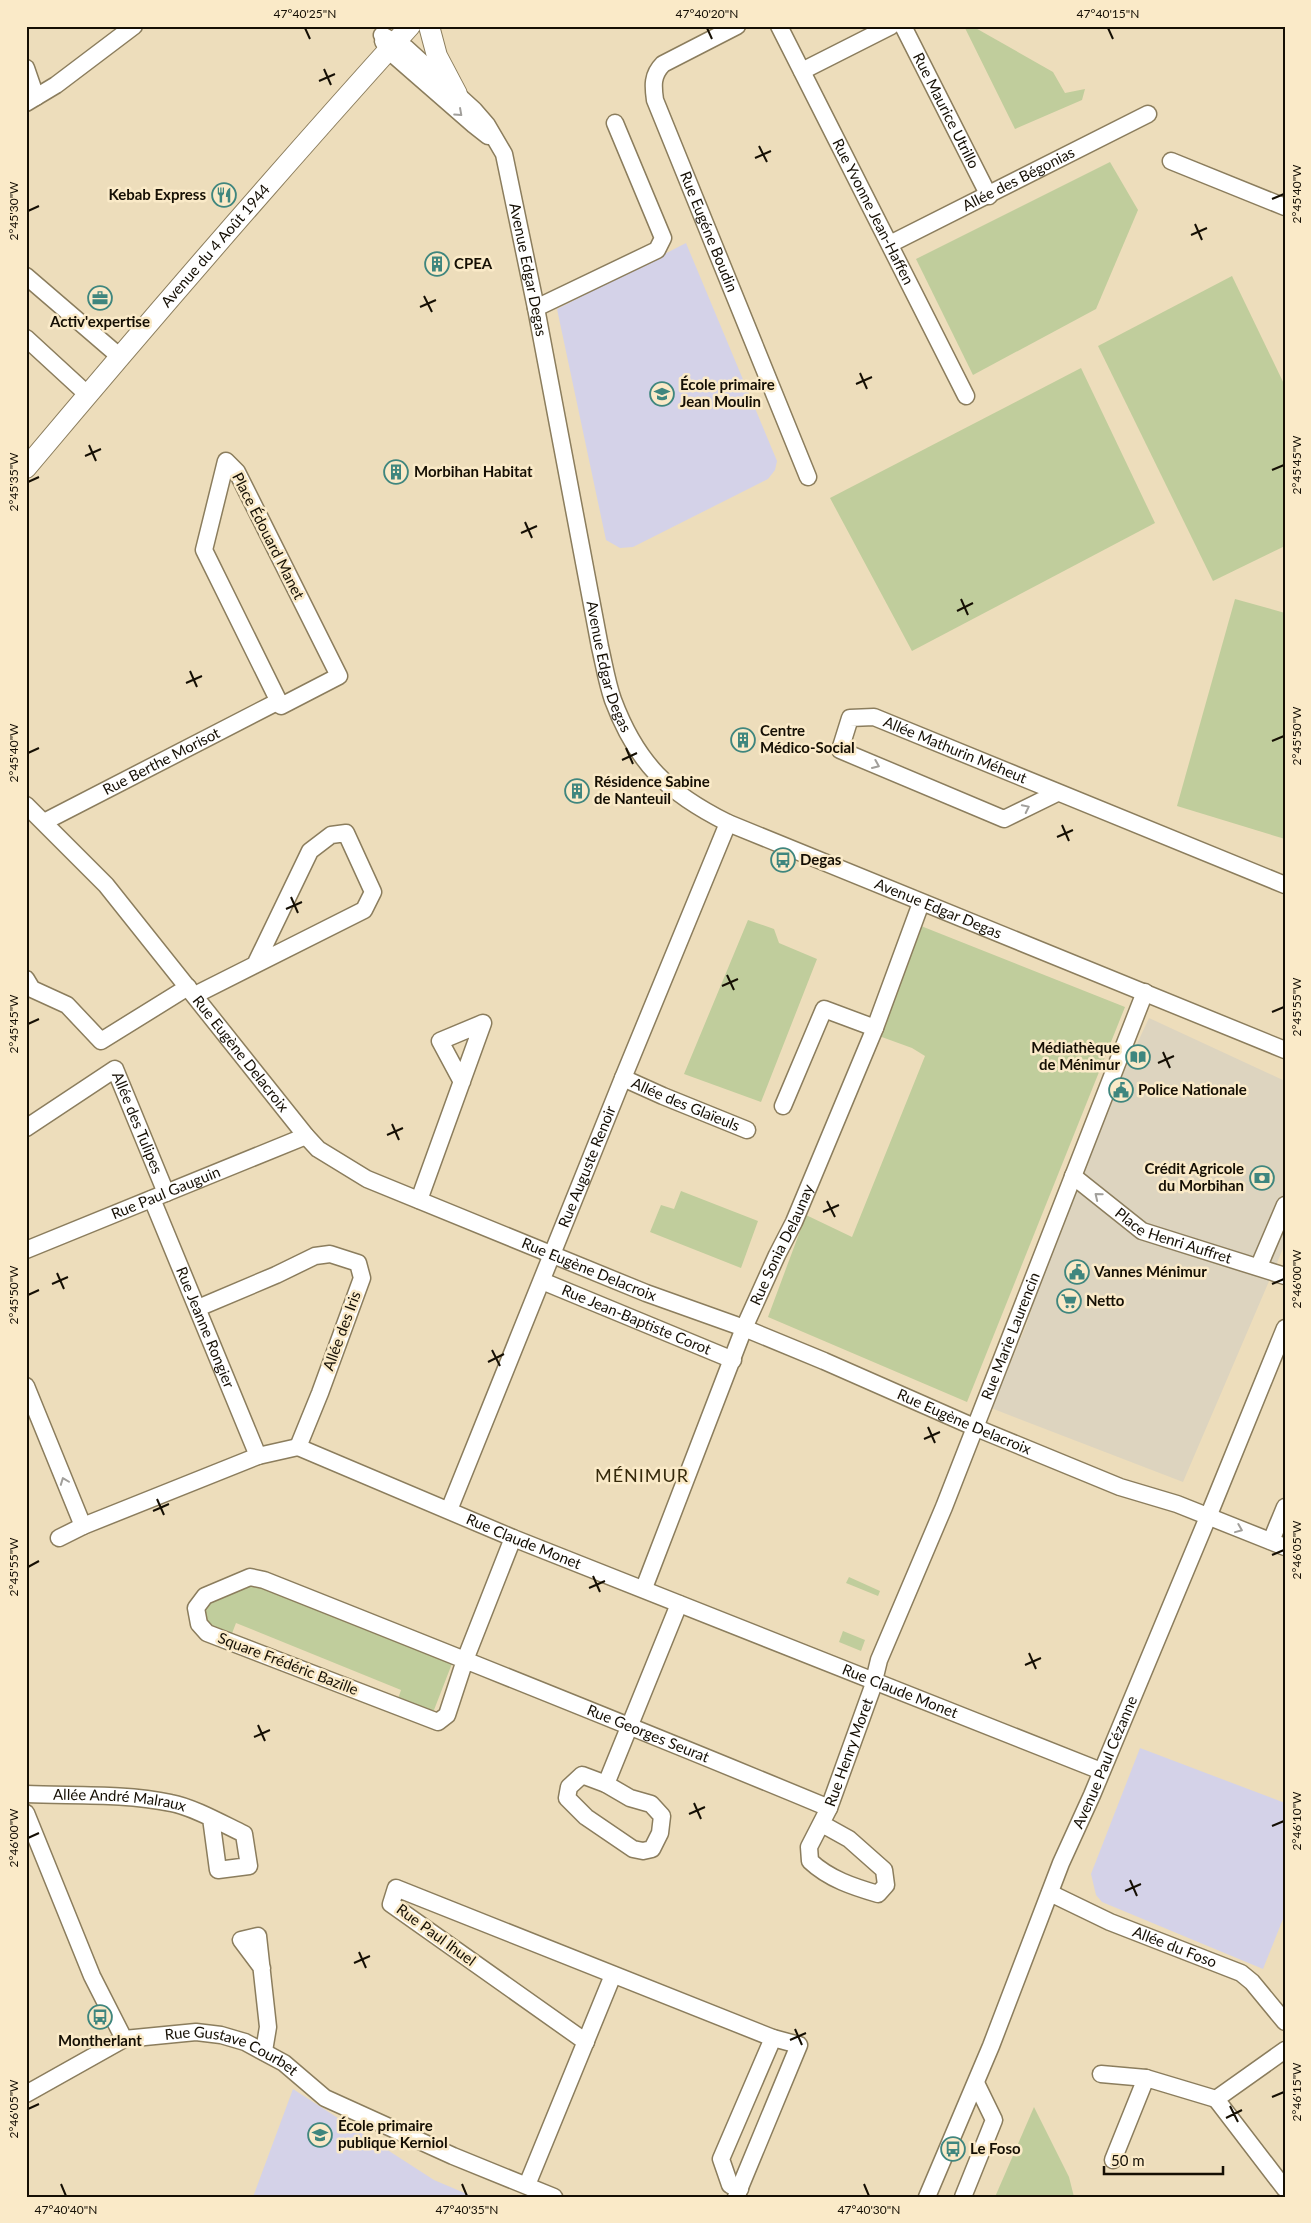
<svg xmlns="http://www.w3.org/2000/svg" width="1311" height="2223" viewBox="0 0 1311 2223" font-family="Lato,sans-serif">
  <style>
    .commercial { fill: #ddd4bf }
    .education { fill: #d4d2e8 }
    .green { fill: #c0cd9c }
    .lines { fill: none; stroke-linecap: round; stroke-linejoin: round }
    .minor-casing { stroke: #8b7d5d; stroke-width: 19 }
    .tertiary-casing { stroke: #8b7d5d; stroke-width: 22 }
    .minor { stroke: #fff; stroke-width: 16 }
    .tertiary { stroke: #fff; stroke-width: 20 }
    .oneway { stroke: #a19f9b }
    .ticks { fill: none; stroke: #150f04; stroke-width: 2 }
    .labels { text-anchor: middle; stroke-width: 5; stroke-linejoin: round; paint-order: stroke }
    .street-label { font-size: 15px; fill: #150f04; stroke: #faeac8 }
    .poi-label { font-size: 15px; font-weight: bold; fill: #150f04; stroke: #faeac8; text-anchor: start }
    .quarter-label { font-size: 18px; letter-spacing: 1px; fill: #35290b; stroke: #faeac8 }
    .neatline { fill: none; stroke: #150f04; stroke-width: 2 }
    .ticks-label { font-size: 12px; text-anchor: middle; fill: #150f04 }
  </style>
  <rect width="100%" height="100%" fill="#edddbb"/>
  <polygon class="commercial" points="1149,1018 1285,1081 1285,1244 1183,1482 991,1408 1026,1326 1056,1233 1094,1136"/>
  <g class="education">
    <polygon points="686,243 777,461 775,470 768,479 633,547 620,548 606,540 557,309"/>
    <polygon points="1140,1748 1285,1803 1285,1914 1263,1969 1102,1902 1096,1895 1091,1874"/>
    <polygon points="293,2089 434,2180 474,2197 253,2197"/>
  </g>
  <g class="green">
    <polygon points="964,26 972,26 1053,72 1065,93 1085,89 1082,100 1015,129"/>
    <polygon points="1110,162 1138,210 1096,309 973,375 916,259"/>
    <polygon points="1232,276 1285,386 1285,546 1213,581 1098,346"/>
    <polygon points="1081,368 1155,523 912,651 830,498"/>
    <polygon points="1235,599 1285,613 1285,839 1177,806"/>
    <polygon points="748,920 774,929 779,943 817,959 761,1102 684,1074"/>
    <polygon points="921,926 1125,1007 967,1402 768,1317 806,1215 852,1237 925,1056 912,1048 879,1036"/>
    <polygon points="681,1191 758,1221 741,1268 650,1232 661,1205 674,1209"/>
    <polygon points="849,1577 880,1591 878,1596 846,1583"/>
    <polygon points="248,1582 453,1661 434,1710 425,1711 397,1702 401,1690 236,1623 231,1636 206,1625 201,1612 207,1601"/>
    <polygon points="843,1631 865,1640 861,1651 839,1642"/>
    <polygon points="1034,2107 1069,2177 1074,2197 995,2197"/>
  </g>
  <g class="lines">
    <g class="minor-casing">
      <g id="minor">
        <path id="s1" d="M737,26L663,64C652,75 653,86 655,100L808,477"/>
        <path id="s2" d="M779,26L966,396"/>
        <path id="s3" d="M903,26L989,196"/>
        <path id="s4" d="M382,35L406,48L474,110L487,125L504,154L536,308L600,647C604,664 607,683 613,700C637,764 668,793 728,823L1285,1050"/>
        <polyline points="383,41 388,50 474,125 488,136"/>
        <polyline points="26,68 36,97"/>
        <polyline points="802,71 891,26"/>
        <polyline points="26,103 56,85 134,26"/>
        <polyline points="1171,161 1285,207"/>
        <path id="s5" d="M890,244L1148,114"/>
        <polyline points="26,276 119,356"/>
        <polyline points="536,308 657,250 663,238 615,123"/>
        <polyline points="26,338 88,395"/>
        <polygon points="226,461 237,472 339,676 281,706 204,550"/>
        <path id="s6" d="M1057,793L1004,819L840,750L850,718L874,717L1285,885"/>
        <path id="s7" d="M26,805L106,885L306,1136L318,1149L367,1179L646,1293L744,1328L824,1361L974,1427L1120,1487L1177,1504L1285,1547"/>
        <path id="s8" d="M44,822L279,701"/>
        <polyline points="26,979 32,989 67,1005 101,1041 188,987"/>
        <polyline points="195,995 364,910 373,892 346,833 331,835 310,851 255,965"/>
        <path id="s9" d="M623,1078L663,1096L747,1130"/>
        <polyline points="783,1106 824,1009 875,1028"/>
        <path id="s10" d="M26,1128L115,1069L166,1193"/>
        <path id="s11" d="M1073,1176L1142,1231L1285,1276"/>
        <path id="s12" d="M152,1199L258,1456"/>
        <polyline points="419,1200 483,1023 440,1041 462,1082"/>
        <path id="s13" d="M26,1250L306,1136"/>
        <polyline points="1259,1266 1285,1205"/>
        <path id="s14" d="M542,1281L733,1360"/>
        <polyline points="198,1308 276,1275 315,1256 330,1254 358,1263 362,1278 320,1393 298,1447"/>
        <polyline points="26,1386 83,1526"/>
        <path id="s15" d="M449,1510L623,1078L728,823"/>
        <path id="s16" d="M59,1538L83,1526L258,1456L298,1447L513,1538L1101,1771"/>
        <path id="s17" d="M513,1538L465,1660L447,1715L438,1722L207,1633L199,1624L196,1608L205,1596L250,1577L264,1580C453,1655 641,1730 829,1808"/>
        <polyline points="1271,1541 1285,1507"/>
        <path id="s18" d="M644,1588L744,1328L777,1255L794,1222L875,1028L921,903"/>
        <polygon points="582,1775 606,1784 630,1798 651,1804 662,1816 660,1833 652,1849 643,1851 633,1849 586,1817 567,1798 569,1787"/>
        <polyline points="606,1784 679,1604"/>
        <path id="s19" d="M26,1794C74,1796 124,1793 171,1803C193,1807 223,1824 244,1834L249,1866L218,1870L211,1818"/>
        <path id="s20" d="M26,1813L92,1976L124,2039L196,2032L221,2035L245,2042L284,2063L325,2098L453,2156L554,2197"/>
        <path id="s21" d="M822,1824L849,1839L884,1870L886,1885L878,1894C854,1887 829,1879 810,1861L809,1847L829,1808L872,1689L879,1660L944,1507L1145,992"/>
        <path id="s22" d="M1050,1893L1110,1922L1241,1973L1252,1982L1285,2022"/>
        <polyline points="262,1968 241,1940 258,1936 268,2027 264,2051"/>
        <polyline points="586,2042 391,1904 396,1888 773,2038 799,2045 736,2197"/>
        <polyline points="1101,2074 1146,2078 1216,2099 1285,2050"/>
        <polyline points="26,2094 124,2039"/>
        <polyline points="1216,2099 1285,2189"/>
        <polyline points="1113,2160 1146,2078"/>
        <polyline points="527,2185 613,1975"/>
        <polyline points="740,2189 730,2185 721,2159 773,2038"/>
        <path id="s23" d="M927,2197L991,2046L1061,1863L1092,1795L1208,1517L1285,1328"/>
        <polyline points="963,2197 994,2120 976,2083"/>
      </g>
    </g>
    <g class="tertiary-casing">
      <g id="tertiary">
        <polyline points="429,26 437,56 457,94"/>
        <path id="s24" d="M26,468C152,318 279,171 410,26"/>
      </g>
    </g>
    <use href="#minor" class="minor"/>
    <use href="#tertiary" class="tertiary"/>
  </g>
  <defs><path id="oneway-chevron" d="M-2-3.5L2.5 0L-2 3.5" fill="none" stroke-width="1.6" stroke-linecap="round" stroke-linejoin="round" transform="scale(1.25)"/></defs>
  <g class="oneway">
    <use href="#oneway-chevron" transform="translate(459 113) rotate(42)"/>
    <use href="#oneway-chevron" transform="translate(876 765) rotate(23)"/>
    <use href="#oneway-chevron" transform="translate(1026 808) rotate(-26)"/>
    <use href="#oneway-chevron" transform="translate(1098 1196) rotate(-141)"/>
    <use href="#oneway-chevron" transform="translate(64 1481) rotate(-111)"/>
    <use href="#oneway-chevron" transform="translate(1239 1529) rotate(22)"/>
  </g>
  <path class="ticks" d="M305,28L310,39M707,28L712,39M1108,28L1113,39M324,69L331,85M319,81L335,74M759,146L767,162M755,158L771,151M1272,199L1284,194M28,211L39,206M1195,224L1202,240M1191,235L1207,228M424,296L432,312M420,307L436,300M860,373L867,389M856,384L872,377M89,445L96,461M85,456L101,449M1272,470L1284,465M28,482L39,477M525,522L532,538M521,533L537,526M961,599L968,615M957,611L973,603M190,671L197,687M186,683L202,676M1272,741L1284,736M626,748L633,764M28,753L39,748M622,760L637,753M1062,825L1069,841M1057,837L1073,830M291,897L298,913M286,909L302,902M727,975L734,990M722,986L738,979M1272,1012L1284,1007M28,1024L39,1019M1163,1052L1170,1068M1158,1063L1174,1056M392,1124L399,1140M387,1135L403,1128M827,1201L835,1217M823,1212L839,1205M57,1273L64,1289M52,1284L68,1277M1272,1284L1284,1279M28,1295L39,1290M492,1350L500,1366M488,1362L504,1354M928,1427L935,1443M924,1439L940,1432M157,1499L164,1515M153,1511L169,1504M1272,1555L1284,1550M28,1567L39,1561M593,1576L600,1592M589,1588L605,1581M1029,1653L1036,1669M1025,1665L1041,1658M258,1725L265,1741M254,1737L270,1730M694,1803L701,1819M689,1814L705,1807M1272,1826L1284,1821M28,1838L39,1833M1130,1880L1137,1896M1125,1891L1141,1884M359,1952L366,1968M354,1963L370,1956M795,2029L802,2045M790,2040L806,2033M1272,2097L1284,2092M1230,2106L1238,2122M28,2109L39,2104M1226,2118L1242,2110M61,2184L66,2196M462,2184L467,2196M864,2184L869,2196"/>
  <defs>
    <g id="restaurant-ring" transform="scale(1.25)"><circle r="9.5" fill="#faeac8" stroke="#3f867e" stroke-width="1.5"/><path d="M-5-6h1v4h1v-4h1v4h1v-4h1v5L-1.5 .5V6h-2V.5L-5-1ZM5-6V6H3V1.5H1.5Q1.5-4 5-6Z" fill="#3f867e"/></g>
    <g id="building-ring" transform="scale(1.25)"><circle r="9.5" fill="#faeac8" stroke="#3f867e" stroke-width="1.5"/><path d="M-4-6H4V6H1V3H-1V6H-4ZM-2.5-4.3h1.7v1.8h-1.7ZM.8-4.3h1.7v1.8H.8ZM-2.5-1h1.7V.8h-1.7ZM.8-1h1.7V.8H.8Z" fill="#3f867e"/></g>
    <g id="office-ring" transform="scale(1.25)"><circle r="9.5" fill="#faeac8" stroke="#3f867e" stroke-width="1.5"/><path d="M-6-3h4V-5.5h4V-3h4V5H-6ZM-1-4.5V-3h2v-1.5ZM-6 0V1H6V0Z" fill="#3f867e"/></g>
    <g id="school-ring" transform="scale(1.25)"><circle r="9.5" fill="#faeac8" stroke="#3f867e" stroke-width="1.5"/><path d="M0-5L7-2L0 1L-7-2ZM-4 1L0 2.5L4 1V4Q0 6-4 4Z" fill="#3f867e"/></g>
    <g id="bus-ring" transform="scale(1.25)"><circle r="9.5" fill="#faeac8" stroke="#3f867e" stroke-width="1.5"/><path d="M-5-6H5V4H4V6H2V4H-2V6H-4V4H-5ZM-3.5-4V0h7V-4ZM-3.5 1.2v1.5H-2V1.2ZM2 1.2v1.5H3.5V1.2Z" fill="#3f867e"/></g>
    <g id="library-ring" transform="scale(1.25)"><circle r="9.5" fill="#faeac8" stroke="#3f867e" stroke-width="1.5"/><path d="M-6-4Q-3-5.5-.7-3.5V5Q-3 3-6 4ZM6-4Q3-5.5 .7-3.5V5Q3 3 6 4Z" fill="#3f867e"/></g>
    <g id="civic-ring" transform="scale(1.25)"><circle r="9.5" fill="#faeac8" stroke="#3f867e" stroke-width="1.5"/><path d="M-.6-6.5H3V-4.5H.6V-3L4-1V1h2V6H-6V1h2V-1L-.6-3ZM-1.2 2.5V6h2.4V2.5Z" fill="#3f867e"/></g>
    <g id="bank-ring" transform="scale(1.25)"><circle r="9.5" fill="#faeac8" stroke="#3f867e" stroke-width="1.5"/><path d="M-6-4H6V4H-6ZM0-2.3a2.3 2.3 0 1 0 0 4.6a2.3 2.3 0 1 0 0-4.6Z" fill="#3f867e"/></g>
    <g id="supermarket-ring" transform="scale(1.25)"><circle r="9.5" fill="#faeac8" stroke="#3f867e" stroke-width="1.5"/><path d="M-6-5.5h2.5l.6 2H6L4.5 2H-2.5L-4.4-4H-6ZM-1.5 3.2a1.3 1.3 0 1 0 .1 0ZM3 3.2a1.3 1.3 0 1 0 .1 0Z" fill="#3f867e"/></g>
  </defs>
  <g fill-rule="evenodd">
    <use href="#restaurant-ring" x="224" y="195"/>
    <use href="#building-ring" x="437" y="264"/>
    <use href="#office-ring" x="100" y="298"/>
    <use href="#school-ring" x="662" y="394"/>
    <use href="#building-ring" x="396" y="472"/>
    <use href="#building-ring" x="743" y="740"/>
    <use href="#building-ring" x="577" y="791"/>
    <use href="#bus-ring" x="783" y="860"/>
    <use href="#library-ring" x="1138" y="1057"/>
    <use href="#civic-ring" x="1121" y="1090"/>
    <use href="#bank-ring" x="1262" y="1178"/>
    <use href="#civic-ring" x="1077" y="1272"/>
    <use href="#supermarket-ring" x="1069" y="1301"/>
    <use href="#bus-ring" x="100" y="2017"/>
    <use href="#school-ring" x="320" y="2135"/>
    <use href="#bus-ring" x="953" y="2149"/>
  </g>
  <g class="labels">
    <g class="street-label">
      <text dy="5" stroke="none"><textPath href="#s3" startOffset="95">Rue Maurice Utrillo</textPath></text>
      <text dy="5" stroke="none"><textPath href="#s5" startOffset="144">Allée des Bégonias</textPath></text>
      <text dy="5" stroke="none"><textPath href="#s2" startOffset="208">Rue Yvonne Jean-Haffen</textPath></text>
      <text dy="5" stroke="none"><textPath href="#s1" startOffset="264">Rue Eugéne Boudin</textPath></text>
      <text dy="5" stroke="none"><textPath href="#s24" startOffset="292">Avenue du 4 Août 1944</textPath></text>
      <text dy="5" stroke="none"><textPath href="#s4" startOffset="291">Avenue Edgar Degas</textPath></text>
      <text transform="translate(268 536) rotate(63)" y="5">Place Édouard Manet</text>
      <text dy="5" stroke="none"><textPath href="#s4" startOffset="696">Avenue Edgar Degas</textPath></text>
      <text dy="5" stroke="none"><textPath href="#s6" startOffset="382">Allée Mathurin Méheut</textPath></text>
      <text dy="5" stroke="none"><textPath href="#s8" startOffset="132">Rue Berthe Morisot</textPath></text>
      <text dy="5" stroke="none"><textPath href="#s4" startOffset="1130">Avenue Edgar Degas</textPath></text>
      <text dy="5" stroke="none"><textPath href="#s7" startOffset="329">Rue Eugène Delacroix</textPath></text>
      <text dy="5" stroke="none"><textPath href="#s9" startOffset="68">Allée des Glaïeuls</textPath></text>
      <text dy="5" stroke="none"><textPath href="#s10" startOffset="165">Allée des Tulipes</textPath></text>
      <text dy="5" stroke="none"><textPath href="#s15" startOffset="370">Rue Auguste Renoir</textPath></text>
      <text dy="5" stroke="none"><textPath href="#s13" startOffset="151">Rue Paul Gauguin</textPath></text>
      <text dy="5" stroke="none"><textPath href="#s11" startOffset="119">Place Henri Auffret</textPath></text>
      <text dy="5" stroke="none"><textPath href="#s18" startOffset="370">Rue Sonia Delaunay</textPath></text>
      <text dy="5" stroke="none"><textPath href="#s7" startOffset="749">Rue Eugène Delacroix</textPath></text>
      <text dy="5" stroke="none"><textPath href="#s14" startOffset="102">Rue Jean-Baptiste Corot</textPath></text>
      <text dy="5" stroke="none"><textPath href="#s12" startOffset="139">Rue Jeanne Rongier</textPath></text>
      <text transform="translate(342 1331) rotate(-70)" y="5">Allée des Iris</text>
      <text dy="5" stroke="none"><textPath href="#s21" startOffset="745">Rue Marie Laurencin</textPath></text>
      <text dy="5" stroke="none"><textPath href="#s7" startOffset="1154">Rue Eugène Delacroix</textPath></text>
      <text dy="5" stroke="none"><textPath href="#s16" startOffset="501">Rue Claude Monet</textPath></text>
      <text transform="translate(288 1664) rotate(21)" y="5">Square Frédéric Bazille</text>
      <text dy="5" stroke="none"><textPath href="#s16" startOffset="906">Rue Claude Monet</textPath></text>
      <text dy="5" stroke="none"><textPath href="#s17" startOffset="968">Rue Georges Seurat</textPath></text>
      <text dy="5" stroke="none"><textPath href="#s21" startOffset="298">Rue Henry Moret</textPath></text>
      <text dy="5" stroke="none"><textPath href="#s23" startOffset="470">Avenue Paul Cézanne</textPath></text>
      <text dy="5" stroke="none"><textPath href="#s19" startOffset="94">Allée André Malraux</textPath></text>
      <text transform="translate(436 1935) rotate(36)" y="5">Rue Paul Ihuel</text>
      <text dy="5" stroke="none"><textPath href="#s22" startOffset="136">Allée du Foso</textPath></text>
      <text dy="5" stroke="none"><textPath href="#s20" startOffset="358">Rue Gustave Courbet</textPath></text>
    </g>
    <g class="poi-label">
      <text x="206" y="200" text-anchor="end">Kebab Express</text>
      <text x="454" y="269">CPEA</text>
      <text x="100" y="327" text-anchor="middle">Activ'expertise</text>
      <text x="680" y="390">École primaire<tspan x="680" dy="17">Jean Moulin</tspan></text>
      <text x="414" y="477">Morbihan Habitat</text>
      <text x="760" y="736">Centre<tspan x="760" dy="17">Médico-Social</tspan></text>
      <text x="594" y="787">Résidence Sabine<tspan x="594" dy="17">de Nanteuil</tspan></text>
      <text x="800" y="865">Degas</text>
      <text x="1120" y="1053" text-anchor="end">Médiathèque<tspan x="1120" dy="17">de Ménimur</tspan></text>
      <text x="1138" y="1095">Police Nationale</text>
      <text x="1244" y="1174" text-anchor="end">Crédit Agricole<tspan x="1244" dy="17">du Morbihan</tspan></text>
      <text x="1094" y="1277">Vannes Ménimur</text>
      <text x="1086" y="1306">Netto</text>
      <text x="100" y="2046" text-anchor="middle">Montherlant</text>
      <text x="338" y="2131">École primaire<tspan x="338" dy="17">publique Kerniol</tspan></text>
      <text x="970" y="2154">Le Foso</text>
    </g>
    <g class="quarter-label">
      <text x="642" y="1482">MÉNIMUR</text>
    </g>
  </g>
  <rect width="1311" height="2223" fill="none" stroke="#faeac8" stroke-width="55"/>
  <path d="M1104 2166v8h119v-8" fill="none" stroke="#150f04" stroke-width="2.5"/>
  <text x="1111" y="2166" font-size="15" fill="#150f04" stroke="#faeac8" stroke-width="4" paint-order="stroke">50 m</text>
  <rect x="28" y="28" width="1256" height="2168" class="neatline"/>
  <g class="ticks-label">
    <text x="305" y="18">47°40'25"N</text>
    <text x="707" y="18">47°40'20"N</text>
    <text x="1108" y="18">47°40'15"N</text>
    <text transform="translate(1297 194) rotate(-90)" y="4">2°45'40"W</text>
    <text transform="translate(14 211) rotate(-90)" y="4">2°45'30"W</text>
    <text transform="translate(1297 465) rotate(-90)" y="4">2°45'45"W</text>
    <text transform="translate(14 482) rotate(-90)" y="4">2°45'35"W</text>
    <text transform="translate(1297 736) rotate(-90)" y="4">2°45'50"W</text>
    <text transform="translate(14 753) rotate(-90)" y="4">2°45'40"W</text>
    <text transform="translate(1297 1007) rotate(-90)" y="4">2°45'55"W</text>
    <text transform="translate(14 1024) rotate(-90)" y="4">2°45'45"W</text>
    <text transform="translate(1297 1279) rotate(-90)" y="4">2°46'00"W</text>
    <text transform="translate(14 1295) rotate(-90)" y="4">2°45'50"W</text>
    <text transform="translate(1297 1550) rotate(-90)" y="4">2°46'05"W</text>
    <text transform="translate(14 1567) rotate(-90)" y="4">2°45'55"W</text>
    <text transform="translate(1297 1821) rotate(-90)" y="4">2°46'10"W</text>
    <text transform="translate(14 1838) rotate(-90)" y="4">2°46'00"W</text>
    <text transform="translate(1297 2092) rotate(-90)" y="4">2°46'15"W</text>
    <text transform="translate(14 2109) rotate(-90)" y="4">2°46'05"W</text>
    <text x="66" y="2214">47°40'40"N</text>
    <text x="467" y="2214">47°40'35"N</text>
    <text x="869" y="2214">47°40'30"N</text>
  </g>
</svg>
